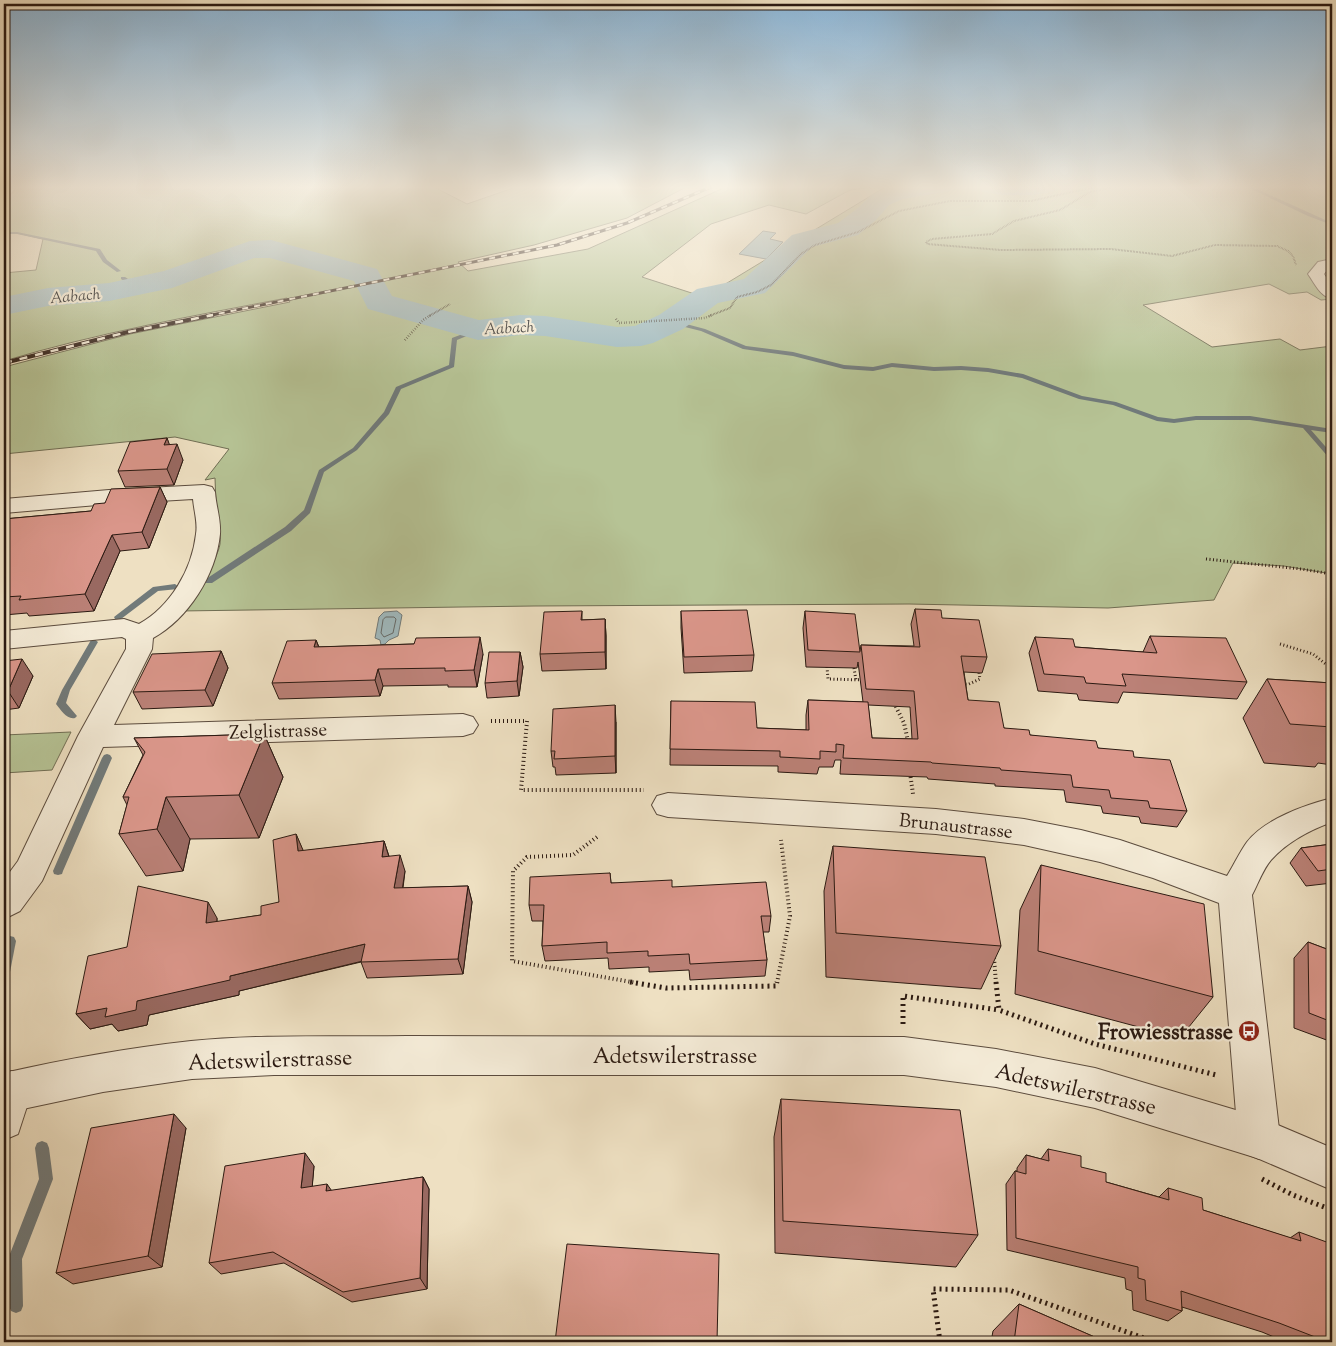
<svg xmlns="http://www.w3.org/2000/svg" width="1336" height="1346" viewBox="0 0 1336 1346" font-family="'Sorts Mill Goudy',serif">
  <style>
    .green { fill: #b6c395; stroke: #706e54 }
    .water { fill: #a0babf; stroke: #717a7a }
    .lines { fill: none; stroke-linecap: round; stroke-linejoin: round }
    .shore { stroke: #666a68; stroke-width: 1 }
    .stream { fill: #717a7a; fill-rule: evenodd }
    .river { fill: #a0babf; fill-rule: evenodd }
    .minor-casing { stroke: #5c4c3e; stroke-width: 2 }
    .tertiary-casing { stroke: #5c4c3e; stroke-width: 2 }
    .path-far4 { stroke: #2b1a12; stroke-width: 2; stroke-dasharray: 0.5 1; stroke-linecap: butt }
    .path-far3 { stroke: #2b1a12; stroke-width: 2.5; stroke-dasharray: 0.5 2; stroke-linecap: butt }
    .path-far2 { stroke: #2b1a12; stroke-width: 3; stroke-dasharray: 1 2.5; stroke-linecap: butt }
    .path-far1 { stroke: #2b1a12; stroke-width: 4; stroke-dasharray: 1 3; stroke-linecap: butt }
    .path { stroke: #2b1a12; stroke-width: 5; stroke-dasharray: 2 4; stroke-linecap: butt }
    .minor { fill: #f4ebd7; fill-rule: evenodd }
    .tertiary { fill: #f4ebd7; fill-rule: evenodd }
    .rail-far1-casing { stroke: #2b1a12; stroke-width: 3 }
    .rail-casing { stroke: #2b1a12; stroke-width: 4 }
    .rail-far1 { stroke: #f4ebd7; stroke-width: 2; stroke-dasharray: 6; stroke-linecap: butt }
    .rail { stroke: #f4ebd7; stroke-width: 2.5; stroke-dasharray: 8; stroke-linecap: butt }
    .wall { fill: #bb8177; stroke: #2b1a12; fill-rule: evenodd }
    .shaded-wall { fill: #996961; stroke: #2b1a12 }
    .building { fill: #da968a; stroke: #2b1a12 }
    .labels { text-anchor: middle; stroke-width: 4.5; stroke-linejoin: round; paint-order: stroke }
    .far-water-label { font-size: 16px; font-style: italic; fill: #54524f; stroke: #f4ebd7 }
    .street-label { font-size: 19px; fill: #2b1a12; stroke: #f4ebd7 }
    .near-poi-label { font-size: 22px; font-weight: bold; fill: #2b1a12; stroke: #f4ebd7; text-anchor: end }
    .near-street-label { font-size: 22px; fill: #2b1a12; stroke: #f4ebd7 }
  </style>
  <rect width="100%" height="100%" fill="#eee0c2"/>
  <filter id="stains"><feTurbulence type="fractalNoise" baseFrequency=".004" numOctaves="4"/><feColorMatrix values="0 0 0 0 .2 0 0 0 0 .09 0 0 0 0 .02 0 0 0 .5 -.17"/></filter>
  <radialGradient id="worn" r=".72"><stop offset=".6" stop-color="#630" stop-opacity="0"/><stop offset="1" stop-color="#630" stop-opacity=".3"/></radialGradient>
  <g class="green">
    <path d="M18,186H432L467,204L519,186H688L627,218L534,245L458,262L468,271L588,249L728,186H880L850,190L806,214L769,205L711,224L642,277L704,297L887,186H1332V264L1323,265L1326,289L1332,294V299L1321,300L1307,292L1289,294L1269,284L1143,305L1212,347L1280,339L1300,350L1332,346V574L1284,566L1233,563L1214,600L1108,608L909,604L534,606L180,611C191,597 218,560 220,544C222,531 216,518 212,506L216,505L215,478L205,480L229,449L175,437L4,454V367L130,334L290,302L287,298C192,316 97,333 4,361V273L36,270L43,239L17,233H4V201Z"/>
    <polygon points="71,732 52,770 4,773 4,735"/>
  </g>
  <g class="water">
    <polygon points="763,231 776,233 770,239 783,242 766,259 739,254"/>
    <polygon points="397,611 402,615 398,636 389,640 385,644 381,645 380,640 375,638 379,617 384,612"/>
  </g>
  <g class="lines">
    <polygon class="shore" points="386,617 394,617 396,619 393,633 384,637 381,633 383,620"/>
    <g class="stream">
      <polygon points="1245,186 1250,186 1259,190 1332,223 1332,225 1308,216"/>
      <polygon points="4,232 17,232 100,249 107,260 121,271 117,272 103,262 96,251 17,234 4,234"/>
      <polygon points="121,277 125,277 139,286 134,287 121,279"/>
      <polygon points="671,320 705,329 746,346 793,352 844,365 873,367 892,363 934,367 961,366 988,368 1023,374 1082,396 1116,402 1158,417 1174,419 1196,416 1250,416 1332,429 1332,433 1311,430 1332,454 1332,460 1330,459 1303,428 1250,420 1196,420 1174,423 1157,421 1113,405 1079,399 1022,378 988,372 961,370 934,371 892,367 873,371 844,369 793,356 743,349 701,331 669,323 669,321"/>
      <polygon points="476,329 481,330 457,340 454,367 401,389 389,414 357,450 324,472 310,513 291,531 212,583 206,583 205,581 206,579 285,527 304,510 319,470 353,448 384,412 396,387 449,365 452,338"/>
      <polygon points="175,584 179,587 178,589 158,591 121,619 115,619 114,617 153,587"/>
      <path d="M94,639L98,642L70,690L66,703L77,716L75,718C67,720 61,710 56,704L62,690L91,640Z"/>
      <polygon points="107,754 110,755 112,758 63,871 62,874 58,875 54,874 53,871 102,758 104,755"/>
      <polygon points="10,936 14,937 16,941 10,972 8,976 4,977 4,944 6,937"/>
      <polygon points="42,1141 47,1143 49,1148 53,1179 22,1259 23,1306 21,1311 16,1313 11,1311 9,1306 8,1259 39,1179 35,1148 37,1143"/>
    </g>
    <g class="river">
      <polygon points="892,186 954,186 950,191 903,199 889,205 876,220 858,235 812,247 765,293 718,303 683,329 653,343 641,346 617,347 545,336 520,335 478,340 368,309 354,281 270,258 254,258 172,288 109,301 48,306 4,315 4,297 48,288 109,283 164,271 250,241 271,240 377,269 392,296 479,320 520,315 545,316 617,327 635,326 659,315 697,289 744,279 792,235 838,223 858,208 871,195"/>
      <path d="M978,186H1058L1054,191C1030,197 1005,197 981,191Z"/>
    </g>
    <g class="minor-casing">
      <g id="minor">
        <path d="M1332,259V269H1328L1324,274L1332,286V299C1320,296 1315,284 1308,274L1318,262Z"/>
        <path d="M204,485L212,487L215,492C216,506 221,520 220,534C216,575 188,619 153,638L152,649L114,725L463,714L473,717L478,725L473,733L463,736L103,747L42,881L20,911L4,919V880L18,861L78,736L126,649V639L122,637L4,649V631L124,619L139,624C170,607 192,570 196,534C198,523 194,511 193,499L109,504L4,513V499L109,490Z"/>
        <path d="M668,793L936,809L1024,819L1081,830L1120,840L1227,876C1234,865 1239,853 1247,842C1265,819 1305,805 1332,798V822C1310,830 1287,842 1271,860C1263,869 1258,884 1252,895L1280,1138L1274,1153L1259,1159L1244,1153L1238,1138L1219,903L1153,878L1100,862L1024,845L936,834L668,817L657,814L652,805L657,796Z"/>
        <polygon points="12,1071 26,1077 32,1091 18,1134 4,1140 4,1074"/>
      </g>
    </g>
    <g class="tertiary-casing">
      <path id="tertiary" d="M407,1036L904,1037L996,1049L1095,1068L1259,1117L1332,1148V1190L1257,1158L1095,1108L996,1087L904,1075H274L192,1079L103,1092L4,1113V1073C66,1059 128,1048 191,1041C262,1034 335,1037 407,1036Z"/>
    </g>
    <g class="path-far4">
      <polyline points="1120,186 1090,192 1060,210 1014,221 992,234 932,239 926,242 927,244 1001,250 1111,249 1172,256 1215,245 1277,246 1288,251 1293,256 1296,265"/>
      <polyline points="429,316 450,304"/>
      <polyline points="709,316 730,308 737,297 757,292 771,285 801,254 815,245 858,232 899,211 950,201 1031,201 1090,188 1110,187"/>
    </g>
    <g class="path-far3">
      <polyline points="616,319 619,323 705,318 712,315"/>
      <polyline points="405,340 423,320 431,315"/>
    </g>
    <g class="path-far2">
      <polyline points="1206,559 1301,569 1332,574"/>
      <polyline points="1280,644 1313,654 1332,669"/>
      <polyline points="827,667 828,679 864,680"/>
      <polyline points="854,668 856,680"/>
      <polyline points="962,684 969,684 980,679 979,673"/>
    </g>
    <g class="path-far1">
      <polyline points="894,703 904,723 908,741"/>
      <polyline points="491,721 527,721 521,790 644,790"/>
      <polyline points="910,773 913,794"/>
      <polyline points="597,837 573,855 527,857 513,871 512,961 637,983"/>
      <polyline points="994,958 996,983"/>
      <polyline points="777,983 790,916 781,840"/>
    </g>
    <g class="path">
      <polyline points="630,982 666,988 776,986 777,982"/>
      <polyline points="996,982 999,1010 1095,1044 1216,1075"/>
      <polyline points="903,1024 903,996 999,1010"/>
      <polyline points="1262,1179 1293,1195 1332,1210"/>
      <polyline points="940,1342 933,1289 1009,1290 1155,1342"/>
    </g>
    <use href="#minor" class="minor"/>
    <use href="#tertiary" class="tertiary"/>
    <g class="rail-far1-casing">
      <polyline id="rail-far1" points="207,316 557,245 627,223 713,186"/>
    </g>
    <g class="rail-casing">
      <polyline id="rail" points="4,363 128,332 213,315"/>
    </g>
    <use href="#rail-far1" class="rail-far1"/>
    <use href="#rail" class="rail"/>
  </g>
  <g class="wall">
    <polygon points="167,438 169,445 183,460 174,485 125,487 118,471"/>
    <polygon points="160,487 167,502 149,548 120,551 94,611 29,616 27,613 4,615 4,519 91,511 105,503"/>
    <path d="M915,609L942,618L987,657L982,673L964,672L968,700L1004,728L1030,735L1098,748L1134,757L1187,811L1177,827L1141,823L1139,817L1103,813L1101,806L1066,802L1064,790L995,786V784L928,779L927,777L840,774L841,760H835L833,767H819L817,774L778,772V766L670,765L671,701L757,728L806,730V715L808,700L863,702L858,662L857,668L806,667L803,628L805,611L860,651L861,645L914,646L911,624ZM868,705L910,707L912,739L872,738Z"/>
    <polygon points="582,611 582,620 605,619 606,636 606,669 542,671 540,654"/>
    <polygon points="681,611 754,655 752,671 684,673 681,628"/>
    <polygon points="1150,636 1247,682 1237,699 1123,692 1118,703 1079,700 1077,694 1038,691 1029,653 1035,637 1075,647 1143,652"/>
    <polygon points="316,640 319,647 414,644 483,654 477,687 448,687 448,685 383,686 380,696 279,699 272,683"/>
    <polygon points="221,651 228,668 213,706 142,709 133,692"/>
    <polygon points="520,652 523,667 519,696 487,698 485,683"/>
    <polygon points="4,658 6,661 33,676 19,708 4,710"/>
    <polygon points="1267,679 1332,683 1332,765 1318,763 1315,767 1264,763 1243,718"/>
    <polygon points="616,722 616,773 556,775 555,767 553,767 551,751"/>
    <polygon points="264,734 283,777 259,838 190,839 183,871 146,876 119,834 127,805 123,797 143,755 134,738"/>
    <polygon points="296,834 303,851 384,841 389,856 405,871 403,888 468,886 472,902 463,974 367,978 361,962 239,991 239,995 149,1015 147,1025 118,1031 112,1024 90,1029 76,1014 127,947 217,918 217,922 261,915 279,902"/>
    <polygon points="1332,844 1332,883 1306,886 1290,863 1301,848"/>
    <polygon points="833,846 1001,946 981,989 826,977 824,891"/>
    <polygon points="1041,865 1213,997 1180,1038 1015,994 1020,910"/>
    <polygon points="610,873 611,883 672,887 771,916 769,932 763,932 767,960 765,976 690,980 689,970 649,972 649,967 609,969 608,958 545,961 542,946 543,921 532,921 529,905"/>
    <polygon points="1308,942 1332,951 1332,1042 1294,1028 1294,958"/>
    <polygon points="781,1099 978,1235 956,1267 775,1253 774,1137"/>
    <polygon points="186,1128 162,1267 73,1284 56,1273"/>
    <polygon points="1048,1149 1106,1182 1159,1197 1168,1188 1203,1210 1290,1238 1299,1232 1332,1342 1286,1342 1262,1332 1182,1307 1182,1311 1168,1321 1133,1310 1132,1291 1126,1289 1125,1278 1007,1250 1006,1184 1015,1171 1017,1171 1017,1168 1026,1155 1041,1159"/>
    <polygon points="314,1166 312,1187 331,1191 423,1177 429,1189 427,1289 352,1302 284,1263 221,1274 209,1263"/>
    <polygon points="1019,1304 1106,1342 991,1342 993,1331"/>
  </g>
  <g class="shaded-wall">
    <polygon points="4,186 12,186 4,196"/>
    <polygon points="167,438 173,454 177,444 183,460 174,485 167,469 164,445"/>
    <polygon points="160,487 167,502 149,548 142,532"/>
    <polygon points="112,535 120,551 94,611 85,594"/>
    <polygon points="605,619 606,636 606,669 605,652"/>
    <polygon points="480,637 483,654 477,687 474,670"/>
    <polygon points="316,640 322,656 314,647"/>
    <polygon points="221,651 228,668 213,706 205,690"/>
    <polygon points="520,652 523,667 519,696 517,681"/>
    <polygon points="22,659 33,676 19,708 8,691"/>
    <polygon points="378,669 383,686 380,696 375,680"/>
    <polygon points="615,705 616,722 616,773 615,756"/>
    <polygon points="264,734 283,777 259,838 239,795"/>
    <polygon points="166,797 190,839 183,871 157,829"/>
    <polygon points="296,834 303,850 306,868 298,851"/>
    <polygon points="384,841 389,857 382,857"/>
    <polygon points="400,855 405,871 400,904 394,888"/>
    <polygon points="468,886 472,902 463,974 458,959"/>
    <polygon points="208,902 217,918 216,939 206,923"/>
    <polygon points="365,944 371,959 239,991 239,995 149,1015 147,1025 118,1031 112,1024 90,1029 76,1014 137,1001 230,976"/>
    <polygon points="174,1114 186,1128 162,1267 148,1256"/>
    <polygon points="305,1153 314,1166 311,1201 301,1188"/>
    <polygon points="423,1177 429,1189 427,1289 420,1278"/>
    <polygon points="327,1184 336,1197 326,1191"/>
  </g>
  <g class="building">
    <polygon points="167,438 164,445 177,444 167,469 118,471 130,442"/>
    <polygon points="160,487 142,532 112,535 85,594 19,600 21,596 4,597 4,519 91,511 94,504 105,503 111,489"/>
    <polygon points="915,609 941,610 942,618 979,620 987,657 961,656 968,700 999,702 1004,728 1029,730 1030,735 1096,741 1098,748 1133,751 1134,757 1170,760 1187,811 1150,808 1148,801 1111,798 1109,790 1073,787 1071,775 1001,770 1000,768 932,763 931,762 843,758 844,745 836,744 836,752 820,751 820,759 780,757 780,751 670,749 671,701 755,702 757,728 809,730 808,700 868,702 872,738 918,739 914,691 866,689 861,645 920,647"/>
    <polygon points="747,610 754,655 684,657 681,611"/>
    <polygon points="582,611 581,620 605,619 605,652 540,654 544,612"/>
    <polygon points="805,611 855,614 860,652 808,650"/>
    <polygon points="1150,636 1226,638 1247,682 1122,674 1126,686 1086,683 1084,677 1044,674 1035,637 1073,639 1075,647 1157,653"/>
    <polygon points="480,637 474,670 445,671 445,668 378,669 375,680 272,683 287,641 316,640 314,647 414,644 416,638"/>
    <polygon points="221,651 205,690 133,692 152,654"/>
    <polygon points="489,652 520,652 517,681 485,683"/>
    <polygon points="22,659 8,691 4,692 4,661"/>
    <polygon points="1267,679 1332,683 1332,727 1290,724"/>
    <polygon points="615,705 615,756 554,759 555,751 551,751 553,709"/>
    <polygon points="264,734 239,795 166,797 157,829 119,834 129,797 123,797 145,752 134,738"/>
    <polygon points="296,834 298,851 384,841 382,857 400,855 394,888 468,886 458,959 361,962 365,944 230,976 230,980 137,1001 136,1010 105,1017 107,1008 76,1014 88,956 127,947 138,886 208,902 206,923 261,915 261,906 279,902 273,840"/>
    <polygon points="1332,844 1332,869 1318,871 1301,848"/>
    <polygon points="833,846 985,857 1001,946 836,933"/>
    <polygon points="1041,865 1204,904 1213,997 1038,951"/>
    <polygon points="610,873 611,883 672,880 672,887 766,882 771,916 761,916 767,960 690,964 689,954 648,956 648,951 607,953 607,942 542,946 544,905 529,905 530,877"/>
    <polygon points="1308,942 1332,951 1332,1022 1309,1013"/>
    <polygon points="781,1099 960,1110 978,1235 783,1221"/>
    <polygon points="174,1114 148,1256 56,1273 91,1128"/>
    <polygon points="1048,1149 1081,1156 1081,1167 1106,1173 1106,1182 1169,1200 1168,1188 1202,1198 1203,1210 1301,1241 1299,1232 1332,1244 1332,1342 1328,1342 1279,1323 1181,1291 1182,1311 1146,1300 1145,1280 1138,1278 1138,1267 1016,1238 1015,1171 1026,1174 1026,1155 1049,1161"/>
    <polygon points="305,1153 301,1188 327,1184 326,1191 423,1177 420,1278 343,1292 273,1252 209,1263 225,1166"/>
    <polygon points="567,1244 719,1254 717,1342 555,1342"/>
    <polygon points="1019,1304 1106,1342 1014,1342"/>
  </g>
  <linearGradient id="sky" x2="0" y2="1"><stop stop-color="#8bb6d8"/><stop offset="0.5" stop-color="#f7f1e4"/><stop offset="1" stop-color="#f7f1e4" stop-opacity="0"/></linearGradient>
  <rect width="1336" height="374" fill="url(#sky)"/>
  <defs>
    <g id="bus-disc" transform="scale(1.125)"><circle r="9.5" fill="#8f2418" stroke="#f4ebd7"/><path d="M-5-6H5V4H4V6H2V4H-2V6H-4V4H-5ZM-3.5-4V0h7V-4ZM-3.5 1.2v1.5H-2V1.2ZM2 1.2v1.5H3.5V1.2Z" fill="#fff"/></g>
  </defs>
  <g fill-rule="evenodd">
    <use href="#bus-disc" x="1249" y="1031"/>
  </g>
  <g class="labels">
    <g class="far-water-label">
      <text transform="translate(75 295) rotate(-5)" y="6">Aabach</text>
      <text transform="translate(509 327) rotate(-3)" y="6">Aabach</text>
    </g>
    <g class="street-label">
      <text transform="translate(278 730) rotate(-2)" y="7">Zelglistrasse</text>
      <text transform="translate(956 825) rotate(6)" y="7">Brunaustrasse</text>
    </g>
    <g class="near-poi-label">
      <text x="1233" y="1039">Frowiesstrasse</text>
    </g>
    <g class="near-street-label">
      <text x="675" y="1063">Adetswilerstrasse</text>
      <text transform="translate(270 1059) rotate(-2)" y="8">Adetswilerstrasse</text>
      <text transform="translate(1076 1088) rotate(13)" y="8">Adetswilerstrasse</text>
    </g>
  </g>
  <rect width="1336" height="1346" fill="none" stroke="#eee0c2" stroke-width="20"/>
  <rect x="5" y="5" width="1326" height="1336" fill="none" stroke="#2b1a12" stroke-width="2.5"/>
  <rect x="10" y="10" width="1316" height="1326" fill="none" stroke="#2b1a12"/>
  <rect width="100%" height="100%" filter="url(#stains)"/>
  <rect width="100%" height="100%" fill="url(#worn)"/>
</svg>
